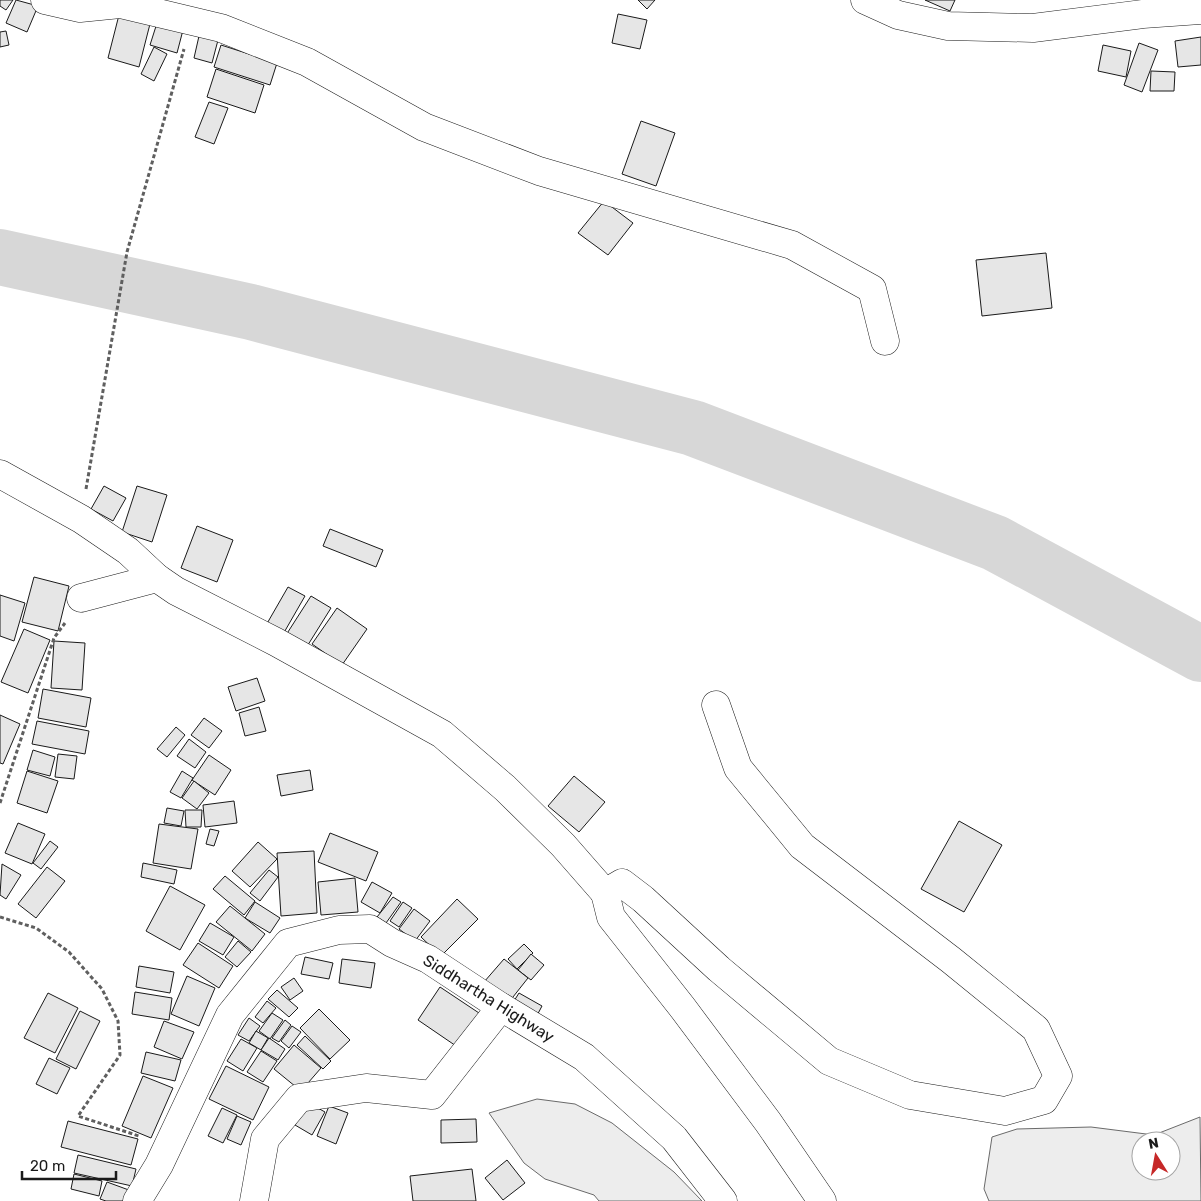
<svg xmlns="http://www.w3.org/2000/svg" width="1201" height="1201" viewBox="0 0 1201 1201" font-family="Rubik,sans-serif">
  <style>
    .built { fill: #ededed; stroke: #6a6a6a; fill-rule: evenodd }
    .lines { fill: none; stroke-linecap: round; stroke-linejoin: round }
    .river { stroke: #d7d7d7; stroke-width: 56 }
    .building { fill: #e6e6e6; stroke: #1a1a1a }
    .minor-casing { stroke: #1a1a1a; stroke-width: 29 }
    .trunk-casing { stroke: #1a1a1a; stroke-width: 29 }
    .path { stroke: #5f5f5f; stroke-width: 3; stroke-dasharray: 4 2.5; stroke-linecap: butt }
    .minor { stroke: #fff; stroke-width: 28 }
    .trunk { stroke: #fff; stroke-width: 28 }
    .labels { text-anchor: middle; stroke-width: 4; stroke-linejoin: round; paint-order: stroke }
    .street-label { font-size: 16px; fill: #1a1a1a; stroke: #fff }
  </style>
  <rect width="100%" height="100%" fill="#fff"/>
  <g class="built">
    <polygon points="537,1099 575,1104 612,1123 674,1172 702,1201 599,1201 594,1195 545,1179 524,1163 489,1113"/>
    <path d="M1200,1117L1201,1201H989L984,1189L992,1137L1017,1129L1091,1127L1154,1135ZM1141,1141H1171V1171H1141Z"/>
  </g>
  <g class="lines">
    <polyline class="river" points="0,257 251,312 693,428 995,543 1201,654"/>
  </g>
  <g class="building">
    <polygon points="0,0 13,0 6,10 0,6"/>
    <polygon points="16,0 38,6 27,32 6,23"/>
    <polygon points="638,0 655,0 647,9"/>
    <polygon points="925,0 955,0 950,11"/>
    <polygon points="120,11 151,20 139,67 108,58"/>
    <polygon points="618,14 647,20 640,49 612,43"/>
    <polygon points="157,23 183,30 177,53 150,45"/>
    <polygon points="6,31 9,45 0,47 0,32"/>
    <polygon points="199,36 218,40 212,63 194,58"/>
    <polygon points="1201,37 1201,65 1178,67 1175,41"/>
    <polygon points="1139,43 1158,50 1142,92 1124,85"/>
    <polygon points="221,45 277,63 270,85 214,67"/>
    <polygon points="1103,45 1131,51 1126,77 1098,71"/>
    <polygon points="154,47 167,54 154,81 141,74"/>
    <polygon points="216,69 264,85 255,113 207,97"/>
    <polygon points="1151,71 1175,72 1174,91 1150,91"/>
    <polygon points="209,102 228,108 214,144 195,137"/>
    <polygon points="641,121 675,133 656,186 622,174"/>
    <polygon points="604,201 633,223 608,255 578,233"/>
    <polygon points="1046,253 1052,308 982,316 976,260"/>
    <polygon points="104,486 126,498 113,521 91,509"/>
    <polygon points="137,486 167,495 152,542 122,532"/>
    <polygon points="197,526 233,540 217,582 181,568"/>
    <polygon points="330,529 383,550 376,567 323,546"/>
    <polygon points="34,577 69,586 58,631 22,622"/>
    <polygon points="288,587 305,596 282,636 265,627"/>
    <polygon points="0,595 25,603 14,641 0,636"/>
    <polygon points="311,596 331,608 306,648 286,635"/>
    <polygon points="337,608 367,629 342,665 312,644"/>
    <polygon points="24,629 50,640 28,693 1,682"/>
    <polygon points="54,641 85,643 82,690 51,688"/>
    <polygon points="257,678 265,701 236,711 228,687"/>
    <polygon points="43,689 91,698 86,727 38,718"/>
    <polygon points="259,707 266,731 245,736 239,713"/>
    <polygon points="0,715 20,724 3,764 0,763"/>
    <polygon points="204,718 222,731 209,748 191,735"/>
    <polygon points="37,721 89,731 85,754 32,744"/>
    <polygon points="176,727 185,735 167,757 157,749"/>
    <polygon points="189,739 206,752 195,768 177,756"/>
    <polygon points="33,750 55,757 50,776 27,770"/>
    <polygon points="58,754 77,756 74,779 55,777"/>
    <polygon points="209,755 231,770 215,795 192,780"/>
    <polygon points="310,770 313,790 281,796 277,775"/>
    <polygon points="27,771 58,781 47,813 17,803"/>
    <polygon points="182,771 193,778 181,798 170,792"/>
    <polygon points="574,776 605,802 579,832 548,806"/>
    <polygon points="194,781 209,793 197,809 182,798"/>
    <polygon points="234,801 237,823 205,827 203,805"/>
    <polygon points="167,808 184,811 181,826 164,823"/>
    <polygon points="185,810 202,810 201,827 186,827"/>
    <polygon points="959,821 1002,845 964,912 921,889"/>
    <polygon points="18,823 45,834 32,864 5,853"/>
    <polygon points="159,824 198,829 191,869 153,863"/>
    <polygon points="210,829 219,831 214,846 206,844"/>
    <polygon points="330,833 378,852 366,881 318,862"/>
    <polygon points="50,841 58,847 41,869 33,863"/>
    <polygon points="258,842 277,859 250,887 232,871"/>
    <polygon points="314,851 317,913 281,916 277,853"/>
    <polygon points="143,863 177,870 174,884 141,877"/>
    <polygon points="2,864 21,875 6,899 0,895"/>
    <polygon points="47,867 65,881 36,918 18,904"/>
    <polygon points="269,870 278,877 260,901 250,893"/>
    <polygon points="225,876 255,901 244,915 213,889"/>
    <polygon points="355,878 358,912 321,915 318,882"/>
    <polygon points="372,882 392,893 380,913 361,902"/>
    <polygon points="170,886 205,905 180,950 146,931"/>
    <polygon points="393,897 401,902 386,923 377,917"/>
    <polygon points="457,899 478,919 441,956 421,937"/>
    <polygon points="255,902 280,918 270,933 245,918"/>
    <polygon points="403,902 412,908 399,927 390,921"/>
    <polygon points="230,906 265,934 252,951 216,922"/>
    <polygon points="414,909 430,921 415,941 399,929"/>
    <polygon points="210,923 234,937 223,955 199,941"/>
    <polygon points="238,941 251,952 237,967 225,957"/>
    <polygon points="198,943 233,966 219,988 183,965"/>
    <polygon points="524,944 533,953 517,969 508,959"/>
    <polygon points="531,954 544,965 531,980 518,970"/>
    <polygon points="305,957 333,963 329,979 301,974"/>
    <polygon points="342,959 375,963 371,988 339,983"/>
    <polygon points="504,959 528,978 509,1002 484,982"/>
    <polygon points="139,966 174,972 170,993 136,987"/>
    <polygon points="187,976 215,988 199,1026 171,1014"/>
    <polygon points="294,978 303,991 290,1000 281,987"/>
    <polygon points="440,987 482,1015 459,1048 418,1020"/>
    <polygon points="277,990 298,1008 289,1017 268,999"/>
    <polygon points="135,992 172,998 169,1020 132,1014"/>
    <polygon points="48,993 78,1008 55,1053 24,1038"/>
    <polygon points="519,993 542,1006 533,1023 509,1009"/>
    <polygon points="267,1001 276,1008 263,1023 255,1017"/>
    <polygon points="319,1009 350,1040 330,1059 300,1028"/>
    <polygon points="80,1011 100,1021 76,1069 56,1059"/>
    <polygon points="272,1013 283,1020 270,1039 259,1031"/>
    <polygon points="249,1018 260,1026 249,1041 238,1035"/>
    <polygon points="285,1020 291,1025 279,1042 272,1038"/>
    <polygon points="164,1021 194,1032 182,1059 154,1047"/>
    <polygon points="292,1026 301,1032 289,1048 281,1041"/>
    <polygon points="256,1031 268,1038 261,1050 249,1043"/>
    <polygon points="305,1036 331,1061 323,1069 297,1045"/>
    <polygon points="269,1038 285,1049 278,1060 261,1050"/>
    <polygon points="241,1039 257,1048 243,1071 227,1061"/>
    <polygon points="294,1045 321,1068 301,1091 274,1069"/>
    <polygon points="261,1051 277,1061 263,1082 247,1072"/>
    <polygon points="146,1052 181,1060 175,1081 141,1073"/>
    <polygon points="49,1058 70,1068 57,1094 36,1084"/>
    <polygon points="226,1066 269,1087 253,1120 209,1099"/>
    <polygon points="143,1076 173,1088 151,1138 122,1126"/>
    <polygon points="307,1102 325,1112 312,1135 295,1125"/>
    <polygon points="329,1106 348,1113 336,1144 317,1136"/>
    <polygon points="222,1108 237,1115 223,1143 208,1136"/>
    <polygon points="237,1116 251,1122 241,1145 227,1139"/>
    <polygon points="476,1119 477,1142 441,1143 441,1120"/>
    <polygon points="68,1121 138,1139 131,1165 61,1147"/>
    <polygon points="78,1155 136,1169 132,1186 74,1173"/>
    <polygon points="507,1160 525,1183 503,1200 485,1178"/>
    <polygon points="472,1169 476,1201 413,1201 410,1176"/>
    <polygon points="74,1174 102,1181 99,1196 71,1189"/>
    <polygon points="107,1182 137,1193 134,1201 106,1201 100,1199"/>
  </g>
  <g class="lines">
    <g class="minor-casing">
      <g id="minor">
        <polyline points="45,0 80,8 120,4 221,28 307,62 424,127 539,171 792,245 872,289 885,341"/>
        <polyline points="865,0 898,15 948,26 1033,28 1143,14 1201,10"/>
        <polyline points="0,474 81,519 128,551 157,578"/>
        <polyline points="81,598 157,578 176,591 276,642 442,734 505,788 563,845 605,893"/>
        <polyline points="716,705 738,768 802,846 951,960 1036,1029 1058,1076 1044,1100 1005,1111 910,1095 829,1061 719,969 643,899 622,883 605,893 611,917 682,1007 768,1122 822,1201"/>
        <polyline points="254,1201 265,1139 299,1098 366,1088 432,1095 501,1007"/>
      </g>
    </g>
    <g class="trunk-casing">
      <polyline id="trunk" points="137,1201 159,1165 230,1015 288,943 339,930 370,929 392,943 428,959 501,1007 584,1057 674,1138 723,1201"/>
    </g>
    <g class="path">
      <polyline points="86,489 127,252 184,49"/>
      <polyline points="0,803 54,638 65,623"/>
      <polyline points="0,917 36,928 69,952 102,989 118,1021 120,1055 78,1116 139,1136"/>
    </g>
    <use href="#minor" class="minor"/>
    <use href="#trunk" class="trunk"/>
  </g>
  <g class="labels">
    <g class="street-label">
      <text transform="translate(489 998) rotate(32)" y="6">Siddhartha Highway</text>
    </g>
  </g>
  <g transform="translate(1156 1156) rotate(349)"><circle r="24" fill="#ffffff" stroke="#a3a3a3"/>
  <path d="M0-4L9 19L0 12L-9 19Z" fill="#c62828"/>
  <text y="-8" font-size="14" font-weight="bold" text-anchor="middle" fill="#1a1a1a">N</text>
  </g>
  <path d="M22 1171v8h94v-8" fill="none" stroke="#1a1a1a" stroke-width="2.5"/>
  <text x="30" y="1171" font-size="15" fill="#1a1a1a" stroke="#ffffff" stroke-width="4" paint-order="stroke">20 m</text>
</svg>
